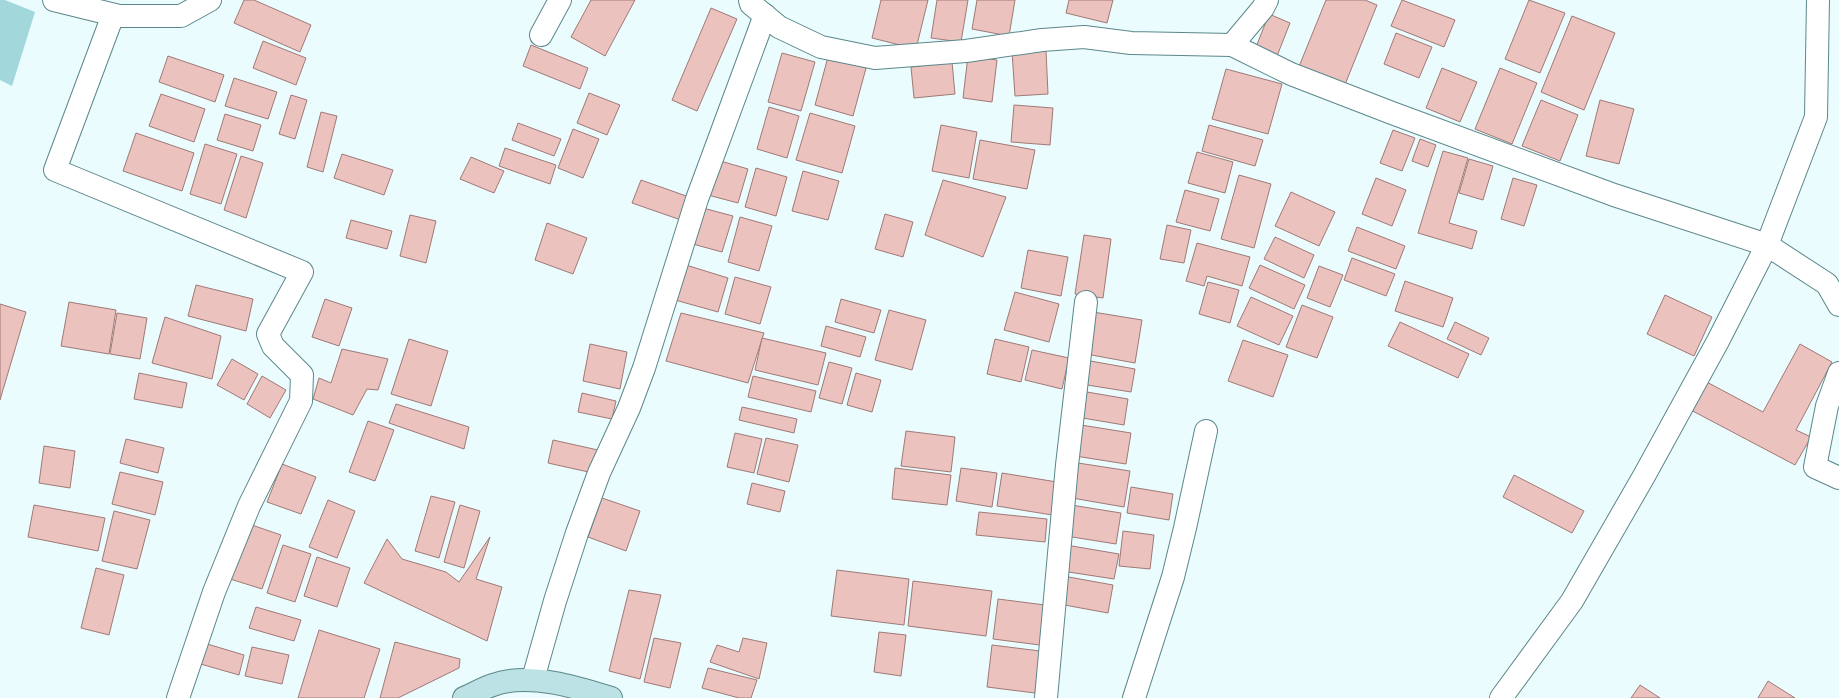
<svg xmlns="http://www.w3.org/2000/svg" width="1839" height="698" viewBox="0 0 1839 698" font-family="'Golos Text',sans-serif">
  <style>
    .green { fill: #a2d7dc }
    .building { fill: #ecc2bf; stroke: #9f7976 }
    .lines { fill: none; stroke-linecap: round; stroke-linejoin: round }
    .street-casing { stroke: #5b878b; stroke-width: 24 }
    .secondary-casing { stroke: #5b878b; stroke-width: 24 }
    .street { stroke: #fff; stroke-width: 22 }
    .secondary { stroke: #bde2e5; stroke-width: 22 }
  </style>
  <rect width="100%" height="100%" fill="#eafcfd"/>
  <polygon class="green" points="0,0 5,0 35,12 12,86 0,80"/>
  <g class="building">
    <polygon points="244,0 254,0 311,25 300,52 234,23"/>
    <polygon points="591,0 635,0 605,56 571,37"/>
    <polygon points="881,0 928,0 916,49 872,38"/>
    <polygon points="937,0 968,0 961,42 931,38"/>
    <polygon points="977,0 1015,0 1009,36 972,29"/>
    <polygon points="1069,0 1113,0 1107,23 1066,13"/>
    <polygon points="1326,0 1365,0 1377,5 1344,87 1298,69"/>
    <polygon points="1402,0 1455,20 1444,47 1391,26"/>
    <polygon points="1529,0 1565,13 1540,73 1505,59"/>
    <polygon points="711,8 737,19 697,111 672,100"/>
    <polygon points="1269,14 1290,23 1277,56 1256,47"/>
    <polygon points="1572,16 1615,33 1584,110 1541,92"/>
    <polygon points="1396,33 1432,47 1419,78 1384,64"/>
    <polygon points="263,41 306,58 296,85 253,68"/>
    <polygon points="531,45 588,68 580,89 523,66"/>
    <polygon points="1046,51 1048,94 1015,96 1012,52"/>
    <polygon points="782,53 815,62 801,111 768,102"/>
    <polygon points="168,56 224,75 215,102 159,82"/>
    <polygon points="968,56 997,60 992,102 963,98"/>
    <polygon points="828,57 866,68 853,116 815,105"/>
    <polygon points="952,62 955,94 914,98 911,67"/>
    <polygon points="1442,68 1477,82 1460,122 1426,108"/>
    <polygon points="1500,68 1537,83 1512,144 1475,129"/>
    <polygon points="1226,69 1282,84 1268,134 1212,119"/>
    <polygon points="234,78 277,92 268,119 225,106"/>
    <polygon points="589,93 620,105 607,135 577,123"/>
    <polygon points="161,94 205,109 194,142 149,126"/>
    <polygon points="291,95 307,100 295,139 279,134"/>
    <polygon points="1541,100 1578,115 1560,161 1522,146"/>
    <polygon points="1600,100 1634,109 1619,164 1586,156"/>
    <polygon points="1014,105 1053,108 1050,145 1011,142"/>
    <polygon points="769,107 799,116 787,158 757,149"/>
    <polygon points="321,112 337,116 323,172 307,167"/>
    <polygon points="810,113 855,126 842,173 796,160"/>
    <polygon points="225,114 261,125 253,151 217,140"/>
    <polygon points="518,123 561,139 554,156 512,140"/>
    <polygon points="941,125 977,132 969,178 932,171"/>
    <polygon points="1209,125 1263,140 1255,166 1202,151"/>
    <polygon points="573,129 599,139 583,178 558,168"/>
    <polygon points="1393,130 1415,138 1402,171 1380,163"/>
    <polygon points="136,133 194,153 182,191 123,171"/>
    <polygon points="1420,139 1436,145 1428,167 1412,161"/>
    <polygon points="980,140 1035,150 1027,189 973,179"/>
    <polygon points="205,144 237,154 221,204 190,194"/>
    <polygon points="505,148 556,165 550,184 499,166"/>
    <polygon points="1443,151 1468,158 1449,223 1477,231 1472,249 1418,233"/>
    <polygon points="1197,152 1233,162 1225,193 1188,183"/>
    <polygon points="342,154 393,170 384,195 334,178"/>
    <polygon points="241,156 263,163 246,218 224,210"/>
    <polygon points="471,157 504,171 494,193 460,179"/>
    <polygon points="1469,159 1493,166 1483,200 1459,193"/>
    <polygon points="717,160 748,169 738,203 708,195"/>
    <polygon points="756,168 787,177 776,216 745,207"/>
    <polygon points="803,171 839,181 828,220 792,211"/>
    <polygon points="1239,175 1271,184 1254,248 1221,239"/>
    <polygon points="1376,178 1406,190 1392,226 1362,214"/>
    <polygon points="1513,178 1537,185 1524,226 1501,219"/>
    <polygon points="641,180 689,197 681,220 632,203"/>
    <polygon points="943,180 1006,197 983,257 925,235"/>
    <polygon points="1185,190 1219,199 1210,231 1176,222"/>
    <polygon points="1291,192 1335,212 1319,246 1275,226"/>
    <polygon points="699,207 733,216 722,252 689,243"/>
    <polygon points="885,214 913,222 903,257 875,249"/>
    <polygon points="410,215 436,221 426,263 400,256"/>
    <polygon points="740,217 772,226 759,271 728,262"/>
    <polygon points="351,220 392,231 387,249 346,238"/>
    <polygon points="547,223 587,238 573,274 535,260"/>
    <polygon points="1167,225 1191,230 1184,263 1160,259"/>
    <polygon points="1357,227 1405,246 1396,269 1348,251"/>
    <polygon points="1084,235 1111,239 1103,298 1075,294"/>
    <polygon points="1275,237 1314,255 1304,278 1264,259"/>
    <polygon points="1197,243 1250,257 1242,286 1207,276 1204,286 1186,281"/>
    <polygon points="1028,250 1068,257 1061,296 1021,288"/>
    <polygon points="1352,258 1395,274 1386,296 1344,280"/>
    <polygon points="686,265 728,278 718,312 675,300"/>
    <polygon points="1260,265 1305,285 1294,309 1249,288"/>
    <polygon points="1319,266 1343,275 1330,307 1307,298"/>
    <polygon points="735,277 771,287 760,324 725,314"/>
    <polygon points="1405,281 1453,298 1443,327 1395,311"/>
    <polygon points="1208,282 1239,290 1230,323 1199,314"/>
    <polygon points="196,285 253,299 246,331 188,316"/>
    <polygon points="1015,292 1059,304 1049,342 1004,330"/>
    <polygon points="1665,295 1712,317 1694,356 1647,334"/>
    <polygon points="1251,297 1293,316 1279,345 1237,326"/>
    <polygon points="325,299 352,308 339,346 312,337"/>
    <polygon points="841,299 881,310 874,333 835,322"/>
    <polygon points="69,302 116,310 109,354 61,346"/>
    <polygon points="0,304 26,312 0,400"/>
    <polygon points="1302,305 1333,317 1317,358 1286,347"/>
    <polygon points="889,310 926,320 912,370 875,360"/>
    <polygon points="1093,312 1142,320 1135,363 1086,354"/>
    <polygon points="117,313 147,318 140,359 110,354"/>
    <polygon points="681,313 764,333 748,383 666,361"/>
    <polygon points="165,317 221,336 212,379 152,363"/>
    <polygon points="1400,322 1469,354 1458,378 1388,346"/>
    <polygon points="1455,322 1489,338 1481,355 1447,339"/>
    <polygon points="826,326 866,337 860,357 821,346"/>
    <polygon points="762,338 826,353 818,385 755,370"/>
    <polygon points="409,339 448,351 431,406 391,394"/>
    <polygon points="995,339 1029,347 1021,382 987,374"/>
    <polygon points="1243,340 1288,355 1273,397 1228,381"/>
    <polygon points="590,344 627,352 620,389 583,381"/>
    <polygon points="1800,344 1832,362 1796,430 1811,437 1795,465 1687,408 1703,380 1763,412"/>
    <polygon points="342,349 388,359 378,390 367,389 353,415 313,399 319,378 331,383"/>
    <polygon points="1032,350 1069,358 1062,389 1025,380"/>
    <polygon points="232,359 258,374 244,400 217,385"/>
    <polygon points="1085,360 1135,369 1131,392 1081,384"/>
    <polygon points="829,362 852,368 842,404 819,398"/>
    <polygon points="139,373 187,383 182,408 134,399"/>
    <polygon points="856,373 881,380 872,412 847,405"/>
    <polygon points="262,376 286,390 270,418 247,404"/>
    <polygon points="753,376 816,391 811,412 748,397"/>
    <polygon points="1081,391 1128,399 1124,425 1077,417"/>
    <polygon points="582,393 616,401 612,419 578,412"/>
    <polygon points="396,404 469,427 464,449 389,423"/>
    <polygon points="742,407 797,419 794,433 739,420"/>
    <polygon points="368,421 394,430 375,481 349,472"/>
    <polygon points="1081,425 1131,433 1126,464 1075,456"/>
    <polygon points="906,431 955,437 951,472 901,466"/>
    <polygon points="735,433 762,439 754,473 727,467"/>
    <polygon points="766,438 798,445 789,482 757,474"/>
    <polygon points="126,439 164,448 158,473 120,463"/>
    <polygon points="553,440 598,450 593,473 548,463"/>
    <polygon points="44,446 75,451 70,488 39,483"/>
    <polygon points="1078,463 1130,471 1124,507 1072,498"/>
    <polygon points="282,464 316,477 301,514 267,502"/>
    <polygon points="895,468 951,475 947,505 892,499"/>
    <polygon points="961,468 997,473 992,507 956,501"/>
    <polygon points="120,472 163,482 155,515 112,504"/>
    <polygon points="1002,473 1057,482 1052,515 997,506"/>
    <polygon points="1514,475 1584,511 1572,533 1503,497"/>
    <polygon points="752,483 785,491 780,512 747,504"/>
    <polygon points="1131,487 1173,494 1169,520 1127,513"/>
    <polygon points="431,496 455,502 439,558 415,551"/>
    <polygon points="602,498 640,511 626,551 588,537"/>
    <polygon points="328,500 355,511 337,558 309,547"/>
    <polygon points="34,505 105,518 98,551 28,537"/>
    <polygon points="460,505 480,511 464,568 444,562"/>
    <polygon points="1071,505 1121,513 1116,544 1066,536"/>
    <polygon points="114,511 150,520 137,569 102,561"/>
    <polygon points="979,512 1047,519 1045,542 976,535"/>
    <polygon points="246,523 281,535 262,589 227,578"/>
    <polygon points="1123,531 1154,535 1150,569 1119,566"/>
    <polygon points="490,537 476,579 502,587 487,641 364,583 387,539 402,559 446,572 459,582"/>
    <polygon points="283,545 311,554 295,602 267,593"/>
    <polygon points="1066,545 1119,554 1114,579 1062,571"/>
    <polygon points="317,557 350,568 337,607 304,596"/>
    <polygon points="96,568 124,575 109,635 81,628"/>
    <polygon points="837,570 909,579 904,625 831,616"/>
    <polygon points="1063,576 1113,585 1108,613 1059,604"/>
    <polygon points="913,581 992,591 986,636 908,626"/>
    <polygon points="629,590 661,595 640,679 609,671"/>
    <polygon points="998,599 1045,605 1040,645 993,639"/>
    <polygon points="256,607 301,620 294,641 249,628"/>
    <polygon points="319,630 380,649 364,698 298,698"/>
    <polygon points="879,632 906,635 901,676 874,672"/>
    <polygon points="654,638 681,643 670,688 644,682"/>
    <polygon points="743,638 767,643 759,679 710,662 717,645 739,652"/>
    <polygon points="395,642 460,659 459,668 398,698 380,698"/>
    <polygon points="204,643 244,655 239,675 197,663"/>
    <polygon points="992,645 1040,651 1035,693 987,687"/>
    <polygon points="252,647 289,655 282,684 245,676"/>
    <polygon points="708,668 757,680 751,698 739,698 702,688"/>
    <polygon points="1768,681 1795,698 1758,698"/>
    <polygon points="1640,685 1660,698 1631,698"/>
  </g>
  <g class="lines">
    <g class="street-casing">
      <g id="street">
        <polyline points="54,0 119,16 181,16 210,0"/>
        <polyline points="750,0 751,4 779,27 821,47 875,58 966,51 1042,40 1084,37 1131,43 1232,45 1263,8 1267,0"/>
        <polyline points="113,15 55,170 302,272 268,334 273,346 302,375 301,401 249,506 214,592 178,698"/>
        <polyline points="541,35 560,0"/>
        <polyline points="1232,45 1291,74 1392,113 1614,195 1767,245 1816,117 1818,0"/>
        <polyline points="1839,373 1827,406 1815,467 1839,478"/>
        <polyline points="533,679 555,601 577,533 599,473 629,408 644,368 697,199 765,15"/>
        <polyline points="1046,698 1067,465 1086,302"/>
        <polyline points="1134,698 1173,577 1185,528 1206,431"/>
        <polyline points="1501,698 1572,601 1644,476 1718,341 1767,245 1827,284 1839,305"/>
      </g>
    </g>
    <g class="secondary-casing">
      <path id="secondary" d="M464,698C474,694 483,688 493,685C528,672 577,687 611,698"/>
    </g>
    <use href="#street" class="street"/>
    <use href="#secondary" class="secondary"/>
  </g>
</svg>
